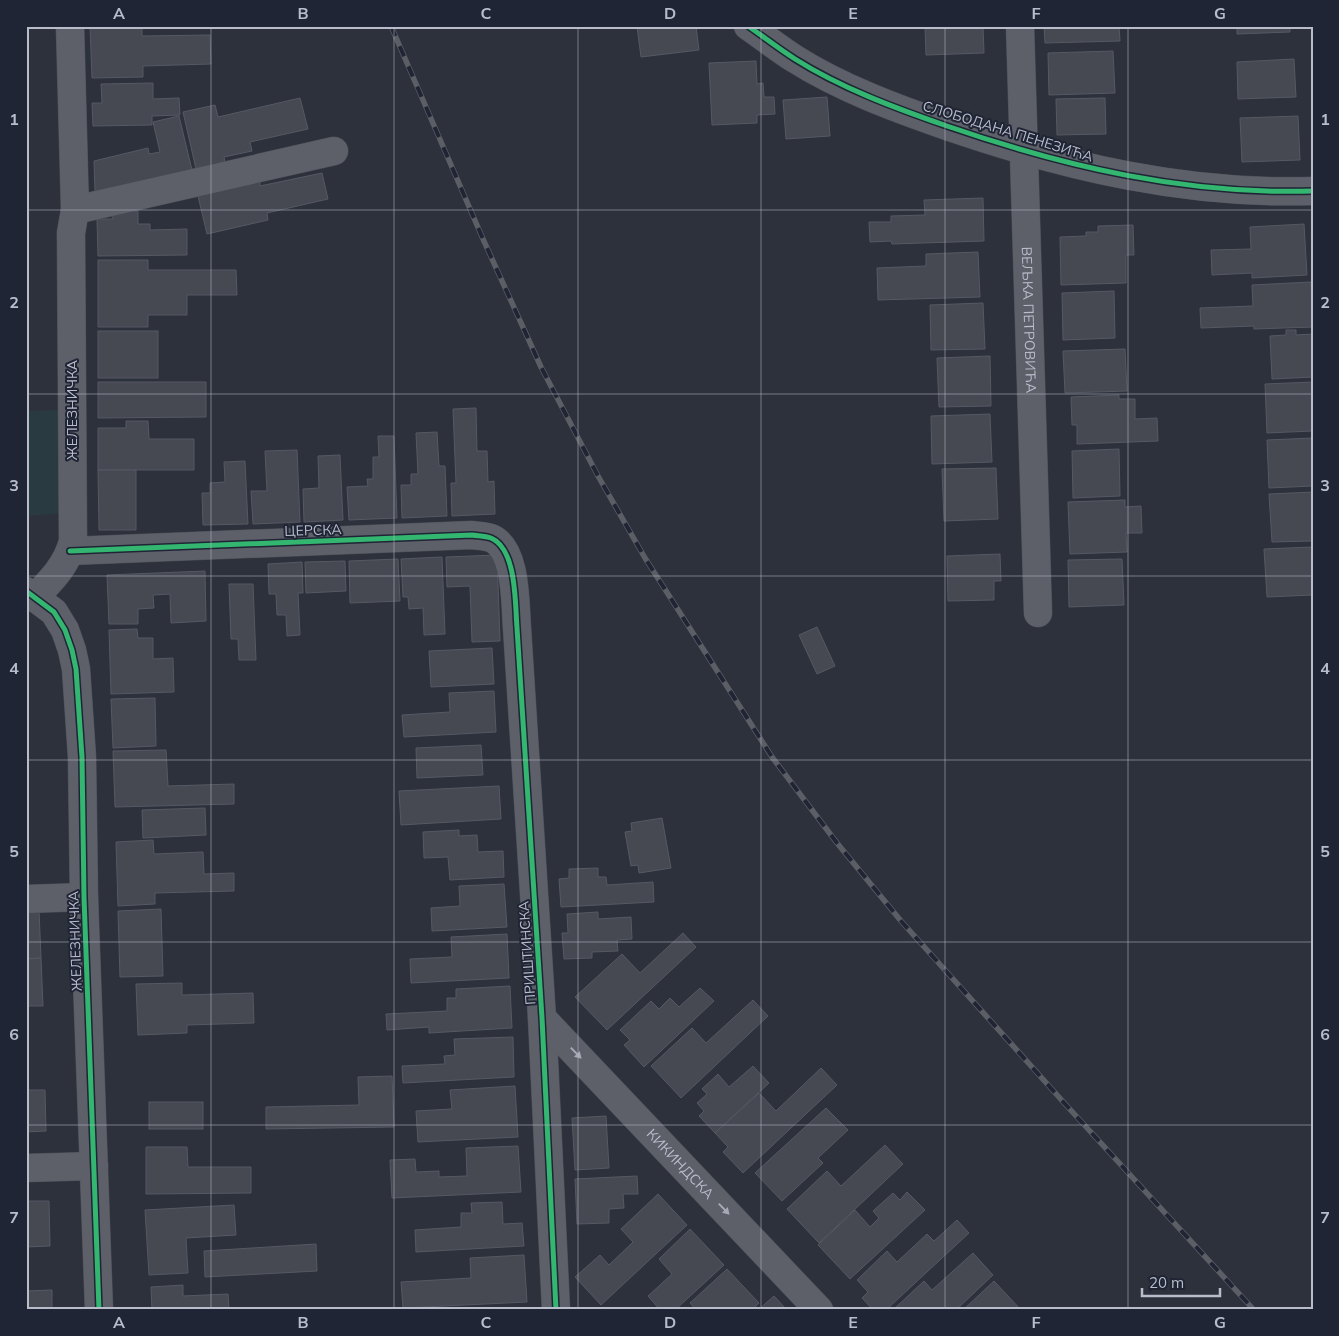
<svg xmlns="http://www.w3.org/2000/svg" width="1339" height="1336" viewBox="0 0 1339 1336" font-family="Mulish,sans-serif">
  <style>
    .green { fill: #2a3a41 }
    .building { fill: #464952; stroke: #555963 }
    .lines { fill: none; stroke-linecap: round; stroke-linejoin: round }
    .minor-casing { stroke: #494c53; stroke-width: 29 }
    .minor { stroke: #5d6069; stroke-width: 28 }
    .rail-casing { stroke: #5c5e66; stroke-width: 5.5 }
    .rail { stroke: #202536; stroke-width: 4; stroke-dasharray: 11; stroke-linecap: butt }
    .cycleway-casing { stroke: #202536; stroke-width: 8 }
    .cycleway { stroke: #33b770; stroke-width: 5 }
    .oneway { fill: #a6aab7 }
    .grid { fill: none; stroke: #b8bccb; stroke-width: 1; stroke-opacity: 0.55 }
    .labels { text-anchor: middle; stroke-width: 4; stroke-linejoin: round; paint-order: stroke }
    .street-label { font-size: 14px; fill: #b8bccb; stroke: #202536 }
    .neatline { fill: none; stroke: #b8bccb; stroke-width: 2 }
    .grid-label { font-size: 16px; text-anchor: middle; font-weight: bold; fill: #b8bccb }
  </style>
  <rect width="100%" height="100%" fill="#2d313b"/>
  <polygon class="green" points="58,410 65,513 26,516 26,411"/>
  <g class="building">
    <polygon points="90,26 142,26 142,36 210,35 211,64 143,66 143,77 92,78"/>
    <polygon points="637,26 696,26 699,50 641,57"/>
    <polygon points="925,26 983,26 984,53 926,55"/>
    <polygon points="1044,26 1119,26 1120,41 1045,43"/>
    <polygon points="1237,26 1290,26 1290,32 1237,34"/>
    <polygon points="1113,51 1115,93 1049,95 1048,53"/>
    <polygon points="1294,59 1296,97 1238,99 1237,62"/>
    <polygon points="756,61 757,84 763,83 764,97 774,97 775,114 757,115 757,123 712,125 709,63"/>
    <polygon points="153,83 153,99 179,98 180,115 152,116 152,125 93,126 92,103 102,103 101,84"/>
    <polygon points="827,97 830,136 786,139 783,100"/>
    <polygon points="300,98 308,129 250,142 252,151 224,157 225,163 196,169 183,112 215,105 218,117"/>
    <polygon points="1105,98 1106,134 1057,135 1056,99"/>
    <polygon points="179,116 192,170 95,192 94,161 148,148 149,154 160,152 153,122"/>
    <polygon points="1298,116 1300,160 1242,162 1240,118"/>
    <polygon points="322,173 328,199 267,213 268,220 207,234 198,196 260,181 260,186"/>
    <polygon points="983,198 984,241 892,244 891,241 870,242 869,222 891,222 891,216 925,215 924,200"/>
    <polygon points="112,211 138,211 138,224 150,224 150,230 187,229 187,255 98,256 97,219 113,219"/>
    <polygon points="1304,224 1307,275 1252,278 1252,273 1212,275 1211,250 1251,249 1250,227"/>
    <polygon points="1133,225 1134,255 1126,255 1126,283 1061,285 1060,237 1086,236 1086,232 1098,232 1098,226"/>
    <polygon points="978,252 980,297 878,300 877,268 926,266 926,254"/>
    <polygon points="98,260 148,260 148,270 236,270 237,295 187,295 187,315 148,315 148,327 98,327"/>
    <polygon points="1311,282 1313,327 1254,329 1254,326 1201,328 1200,308 1253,306 1252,285"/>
    <polygon points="1114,291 1115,338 1063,340 1062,293"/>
    <polygon points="983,303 985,349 931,350 930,305"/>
    <polygon points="1286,330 1296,330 1296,335 1313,334 1313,377 1272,379 1270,336 1286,335"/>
    <rect x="98" y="331" width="60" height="47"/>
    <polygon points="1125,349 1127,391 1065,393 1063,351"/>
    <polygon points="990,356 991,406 939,407 937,358"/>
    <polygon points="98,382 206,382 206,417 98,418"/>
    <polygon points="1313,382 1313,431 1267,433 1265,384"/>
    <polygon points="1119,395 1119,399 1135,399 1135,419 1157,418 1158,441 1077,444 1077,425 1072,425 1071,397"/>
    <polygon points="476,408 477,451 487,451 488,482 494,481 495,514 452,516 451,483 456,483 453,409"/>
    <polygon points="990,414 992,462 932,464 931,416"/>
    <polygon points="126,421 148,421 149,439 194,439 194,470 98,470 98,428 126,428"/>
    <polygon points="437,432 439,466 445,466 447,516 402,518 401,485 411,485 411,474 418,474 416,433"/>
    <polygon points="378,436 394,436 397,518 349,520 347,487 368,486 367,479 373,479 373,457 379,457"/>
    <polygon points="1313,438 1313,486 1269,488 1267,440"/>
    <polygon points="1119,449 1120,496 1073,498 1072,451"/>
    <polygon points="297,450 300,522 253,524 251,491 267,491 265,451"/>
    <polygon points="340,455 343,520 304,522 303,489 319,488 318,456"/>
    <polygon points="245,461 248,524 203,525 202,493 210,493 210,483 225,482 224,462"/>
    <polygon points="996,468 998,519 944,521 942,469"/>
    <polygon points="98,470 136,470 136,530 99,530"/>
    <polygon points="1313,492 1313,541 1272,542 1269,494"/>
    <polygon points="1125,500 1125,507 1141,506 1142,533 1126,533 1127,552 1070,554 1068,502"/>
    <polygon points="1313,547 1313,595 1267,597 1264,549"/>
    <polygon points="1000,554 1001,581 994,581 994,600 948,601 947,556"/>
    <polygon points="497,555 500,641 472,642 470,586 447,587 446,557"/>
    <polygon points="442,557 445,634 424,635 423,608 409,609 408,597 403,597 401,559"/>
    <polygon points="398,559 400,601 350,603 349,561"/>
    <polygon points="1122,559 1124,605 1069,607 1068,560"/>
    <polygon points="345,561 346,591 306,593 305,562"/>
    <polygon points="302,562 303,593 298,593 300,635 287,636 286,615 277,615 276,594 269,594 268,564"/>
    <polygon points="205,571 206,621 171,623 170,594 153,595 154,608 138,609 138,624 109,624 107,575"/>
    <polygon points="229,584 253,584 256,660 239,660 238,639 231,639"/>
    <polygon points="817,627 835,666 817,674 799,635"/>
    <polygon points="137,629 138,638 153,638 153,659 173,658 174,692 111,694 109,630"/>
    <polygon points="492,648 494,684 431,687 429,651"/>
    <polygon points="494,691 496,732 404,737 402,715 450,712 449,693"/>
    <polygon points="155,698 156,746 113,748 111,699"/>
    <polygon points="481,745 483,775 417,778 416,748"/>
    <polygon points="166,750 168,786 234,784 234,804 115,807 113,751"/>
    <polygon points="499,786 501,819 401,825 399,791"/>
    <polygon points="205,808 206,835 143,838 142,810"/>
    <polygon points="662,818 671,868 639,873 638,865 631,866 625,832 632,831 631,823"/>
    <polygon points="459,830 459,836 477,835 478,852 503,851 504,877 450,880 448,857 424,858 423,832"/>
    <polygon points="153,840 154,854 203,852 204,874 234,873 234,891 155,893 155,904 118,906 116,842"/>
    <polygon points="598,868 598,877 606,877 607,885 653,882 654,902 561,907 559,879 569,878 569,869"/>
    <polygon points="504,884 507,927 432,931 431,908 460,906 459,886"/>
    <polygon points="161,909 163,976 120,977 118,911"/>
    <polygon points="39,910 41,958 26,959 26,911"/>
    <polygon points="598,912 598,919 631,917 632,939 617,940 618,951 592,952 592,958 564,959 562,933 568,933 567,914"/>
    <polygon points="683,933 696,947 607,1030 575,997 622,954 640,973"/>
    <polygon points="507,934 509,978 411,983 410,959 452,957 451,937"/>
    <polygon points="41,958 43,1006 26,1006 26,959"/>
    <polygon points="182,983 182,995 253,993 254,1023 187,1025 187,1033 138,1035 136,984"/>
    <polygon points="510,986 512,1028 429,1033 429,1027 387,1030 386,1014 447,1011 447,998 456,998 456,989"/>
    <polygon points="700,988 714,1001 644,1067 624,1045 630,1040 620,1030 651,1001 659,1009 670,998 679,1007"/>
    <polygon points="753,1000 768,1016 681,1098 651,1066 692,1028 706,1043"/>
    <polygon points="513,1037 514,1077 403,1083 402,1066 445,1064 444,1056 455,1055 454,1039"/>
    <polygon points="753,1066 769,1083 715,1133 699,1116 704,1111 697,1103 707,1094 702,1089 718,1074 729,1087"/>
    <polygon points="821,1068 837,1085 743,1173 723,1152 728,1147 715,1133 759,1093 776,1111"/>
    <polygon points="392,1076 394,1127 266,1129 266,1107 359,1105 358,1077"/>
    <polygon points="515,1086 518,1137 418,1142 416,1111 452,1109 450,1090"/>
    <polygon points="26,1090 45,1090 46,1131 26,1132"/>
    <rect x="149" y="1102" width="54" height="27"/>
    <polygon points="826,1108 848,1130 818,1158 823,1163 782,1201 755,1173"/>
    <polygon points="606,1116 609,1168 575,1170 572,1118"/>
    <polygon points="885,1145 903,1164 819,1243 787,1209 827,1171 841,1186"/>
    <polygon points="518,1146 521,1192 392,1198 390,1160 415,1159 416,1172 439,1171 439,1177 467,1176 466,1148"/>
    <polygon points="146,1147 187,1147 188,1167 251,1167 251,1193 146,1194"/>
    <polygon points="637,1176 638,1194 623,1194 624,1208 609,1209 609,1223 577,1224 575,1179"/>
    <polygon points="907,1192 925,1210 850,1279 818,1245 855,1210 870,1227 879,1218 873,1211 893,1193 900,1200"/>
    <polygon points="658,1194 687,1225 601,1305 575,1277 600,1255 609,1265 633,1242 621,1229"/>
    <polygon points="26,1201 49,1201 50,1246 26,1247"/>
    <polygon points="502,1202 503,1224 522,1223 524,1246 416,1252 415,1230 461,1227 461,1213 472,1213 471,1203"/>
    <polygon points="234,1205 236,1235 186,1238 188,1273 149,1275 145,1210"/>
    <polygon points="957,1220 969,1233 886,1310 873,1310 862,1298 868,1292 857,1280 887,1251 897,1262 927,1234 934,1241"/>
    <polygon points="690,1229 724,1265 675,1310 660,1310 648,1296 672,1274 659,1259"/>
    <polygon points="316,1244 317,1271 205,1277 204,1251"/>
    <polygon points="973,1253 993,1275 956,1310 893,1310 924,1281 932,1290"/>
    <polygon points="524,1255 527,1302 403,1308 401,1282 471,1278 470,1258"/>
    <polygon points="727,1269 759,1303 752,1310 696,1310 690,1303"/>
    <polygon points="994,1281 1021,1310 963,1310"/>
    <polygon points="183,1285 183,1296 228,1294 229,1310 152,1310 151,1287"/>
    <polygon points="52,1290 52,1310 26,1310 26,1291"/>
    <polygon points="774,1296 787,1310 758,1310"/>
  </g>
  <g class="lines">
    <g class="minor-casing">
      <g id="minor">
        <path d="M748,26C764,37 779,49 795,59C841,88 895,108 947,126C1066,167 1186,195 1313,191"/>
        <path id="s1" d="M1020,26L1038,613"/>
        <polyline points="75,210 334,151"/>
        <path d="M70,551L472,535C478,536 485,536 491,538C517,549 515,604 517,628L542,1018L556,1310"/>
        <polyline points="26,591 54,612 65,630 72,650 76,669 82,757 84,897 99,1310"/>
        <path d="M34,598C51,581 67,565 73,541L71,233L75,210L70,26"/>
        <polyline points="26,899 84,897"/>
        <path id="s2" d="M542,1018L819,1310"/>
        <polyline points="26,1168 94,1166"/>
      </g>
    </g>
    <use href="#minor" class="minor"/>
    <g class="rail-casing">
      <polyline id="rail" points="391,26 483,239 541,367 598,476 645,558 772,757 837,843 901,921 1066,1105 1254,1310"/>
    </g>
    <use href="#rail" class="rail"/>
    <g class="cycleway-casing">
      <g id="cycleway">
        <path d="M748,26C764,37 779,49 795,59C841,88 895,108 947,126C1066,167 1186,195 1313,191"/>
        <path d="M70,551L472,535C478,536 485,536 491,538C517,549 515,604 517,628L542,1018L556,1310"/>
        <polyline points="26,591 54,612 65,630 72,650 76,669 82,757 84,897 99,1310"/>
      </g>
    </g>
    <use href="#cycleway" class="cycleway"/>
  </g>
  <defs><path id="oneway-solid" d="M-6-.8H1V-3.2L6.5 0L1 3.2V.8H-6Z" transform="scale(1.25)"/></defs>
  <g class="oneway">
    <use href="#oneway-solid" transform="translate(576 1053) rotate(46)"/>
    <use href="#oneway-solid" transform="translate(724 1209) rotate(46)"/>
  </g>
  <path class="grid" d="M211,26V1310M394,26V1310M578,26V1310M761,26V1310M945,26V1310M1128,26V1310M26,210H1313M26,394H1313M26,576H1313M26,760H1313M26,942H1313M26,1125H1313"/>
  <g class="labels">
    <g class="street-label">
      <text transform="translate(1008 131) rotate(17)" y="5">СЛОБОДАНА ПЕНЕЗИЋА</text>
      <text dy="5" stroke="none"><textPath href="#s1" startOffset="294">ВЕЉКА ПЕТРОВИЋА</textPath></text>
      <text transform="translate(72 410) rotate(-90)" y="5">ЖЕЛЕЗНИЧКА</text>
      <text transform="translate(313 530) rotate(-2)" y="5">ЦЕРСКА</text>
      <text transform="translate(75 941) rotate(-92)" y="5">ЖЕЛЕЗНИЧКА</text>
      <text transform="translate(527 953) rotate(-94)" y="5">ПРИШТИНСКА</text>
      <text dy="5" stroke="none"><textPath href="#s2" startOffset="201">КИКИНДСКА</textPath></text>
    </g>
  </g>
  <rect width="1339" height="1336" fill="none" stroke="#202536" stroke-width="55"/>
  <path d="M1142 1288v8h78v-8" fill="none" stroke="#b8bccb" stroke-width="2.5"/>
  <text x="1149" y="1288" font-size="15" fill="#b8bccb" stroke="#202536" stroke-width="4" paint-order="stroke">20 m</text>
  <rect x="28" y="28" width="1284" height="1280" class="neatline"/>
  <g class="grid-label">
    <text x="119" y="19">A</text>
    <text x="303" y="19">B</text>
    <text x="486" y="19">C</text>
    <text x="670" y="19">D</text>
    <text x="853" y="19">E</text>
    <text x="1036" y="19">F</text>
    <text x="1220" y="19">G</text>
    <text x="14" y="125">1</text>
    <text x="1325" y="125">1</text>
    <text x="14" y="308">2</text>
    <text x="1325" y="308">2</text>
    <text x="14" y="491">3</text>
    <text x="1325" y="491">3</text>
    <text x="14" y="674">4</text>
    <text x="1325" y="674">4</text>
    <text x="14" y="857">5</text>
    <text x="1325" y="857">5</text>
    <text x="14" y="1040">6</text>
    <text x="1325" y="1040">6</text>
    <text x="14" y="1223">7</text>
    <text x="1325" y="1223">7</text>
    <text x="119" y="1328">A</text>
    <text x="303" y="1328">B</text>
    <text x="486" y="1328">C</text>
    <text x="670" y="1328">D</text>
    <text x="853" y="1328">E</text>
    <text x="1036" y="1328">F</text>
    <text x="1220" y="1328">G</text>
  </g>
</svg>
